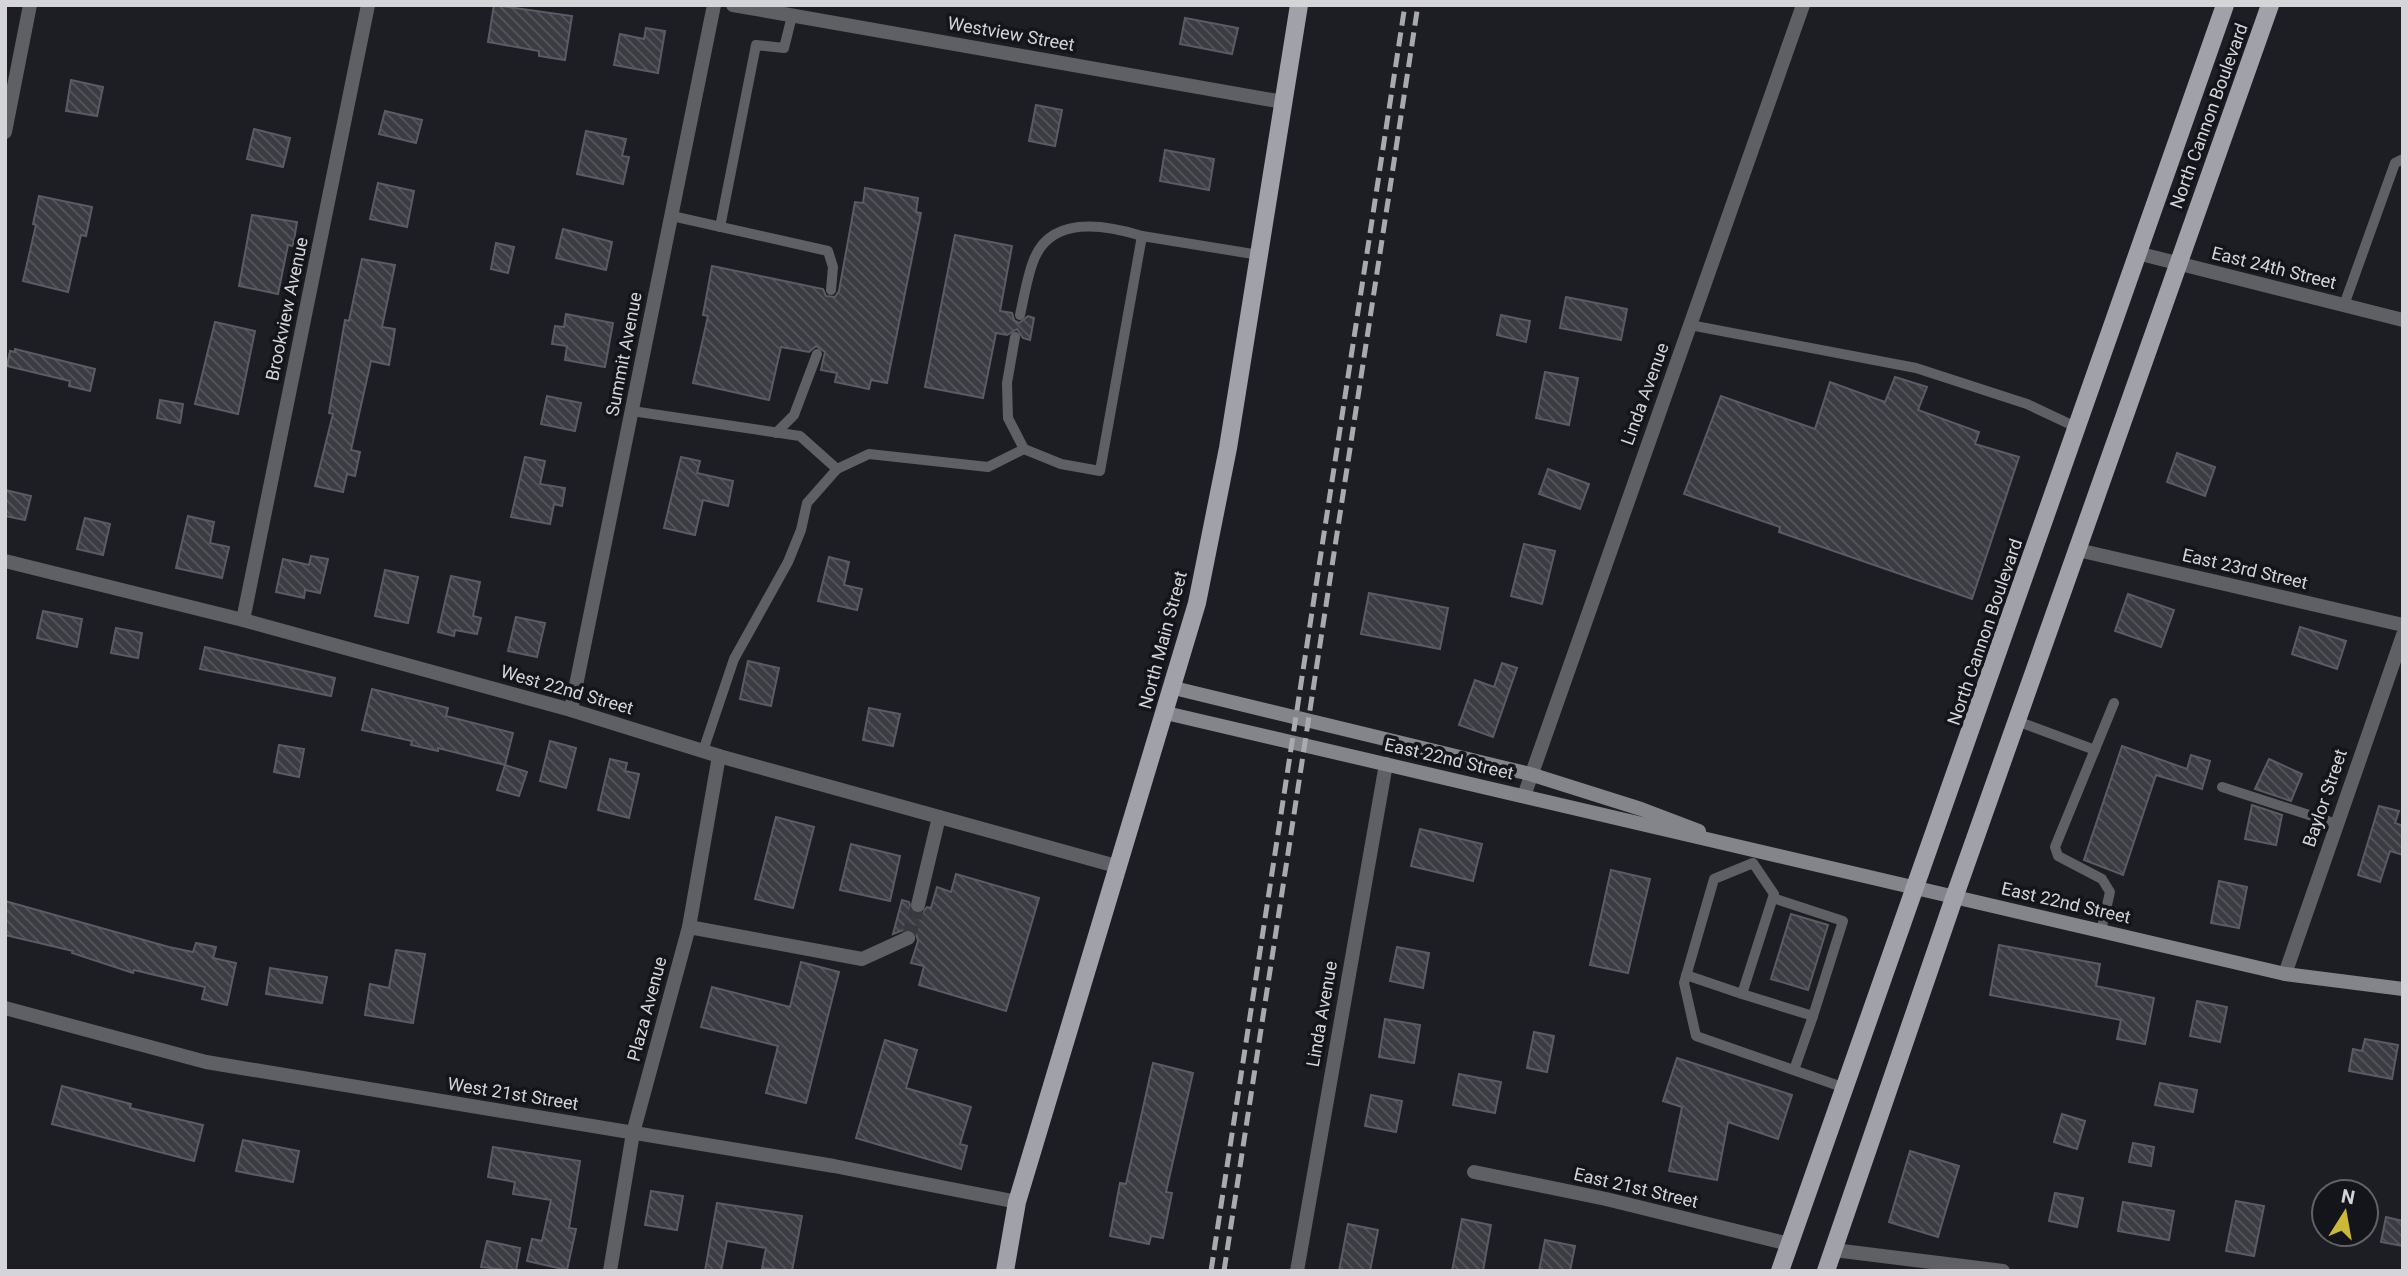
<svg xmlns="http://www.w3.org/2000/svg" width="2408" height="1276" viewBox="0 0 2408 1276" font-family="Roboto,sans-serif">
  <style>
    .building { fill: url(#building-back-hatch); stroke: #5b5c63; stroke-width: 2 }
    .lines { fill: none; stroke-linecap: round; stroke-linejoin: round }
    .street-tunnel { stroke: #38393f; stroke-width: 14; stroke-dasharray: 14 7; stroke-linecap: butt }
    .lane { stroke: #5f6063; stroke-width: 10 }
    .street { stroke: #5f6063; stroke-width: 14 }
    .secondary { stroke: #84858a; stroke-width: 14 }
    .primary { stroke: #a1a2a9; stroke-width: 18 }
    .rail { stroke: #a9a9af; stroke-width: 5; stroke-dasharray: 14 7; stroke-linecap: butt }
    .labels { text-anchor: middle; stroke-width: 7; stroke-linejoin: round; paint-order: stroke }
    .street-label { font-size: 18px; fill: #d4d4d9; stroke: #14151b }
  </style>
  <defs>
    <pattern id="building-back-hatch" width="6" height="6" patternUnits="userSpaceOnUse" patternTransform="scale(1.75)"><rect width="6" height="6" fill="#3b3b42"/><path d="M-1 5l2 2M0 0l6 6M5-1l2 2" fill="none" stroke="#56565d"/></pattern>
  </defs>
  <rect width="100%" height="100%" fill="#1d1e24"/>
  <g class="building">
    <polygon points="494,5 572,16 565,60 539,56 539,51 488,42"/>
    <polygon points="1185,18 1238,28 1232,54 1180,44"/>
    <polygon points="646,28 665,31 658,73 614,65 620,34 644,39"/>
    <polygon points="71,80 103,87 97,116 66,111"/>
    <polygon points="1036,105 1062,110 1055,146 1029,141"/>
    <polygon points="385,111 422,120 416,143 379,134"/>
    <polygon points="254,129 290,138 283,167 247,159"/>
    <polygon points="586,131 626,139 622,156 629,157 623,184 577,174"/>
    <polygon points="1165,150 1214,159 1209,190 1160,181"/>
    <polygon points="378,183 414,191 407,227 370,219"/>
    <polygon points="865,188 918,198 916,212 921,213 887,383 871,380 869,389 835,382 837,373 821,370 825,352 816,346 809,352 781,347 769,400 693,383 708,316 703,315 712,266 823,289 826,296 835,297 839,291 855,202 863,203"/>
    <polygon points="39,196 92,207 86,236 81,235 68,292 23,281 36,225 33,224"/>
    <polygon points="252,215 297,222 293,246 288,245 278,294 239,286"/>
    <polygon points="563,229 612,242 606,270 556,258"/>
    <polygon points="955,235 1012,246 1000,311 1012,313 1014,320 1019,323 1028,316 1034,318 1030,340 1023,338 1017,329 1007,335 996,333 983,398 925,387"/>
    <polygon points="496,243 514,247 508,273 491,269"/>
    <polygon points="362,259 395,265 382,327 395,329 389,365 371,361 351,450 360,452 355,476 347,474 343,492 315,486 333,414 329,413 345,320 349,321"/>
    <polygon points="1566,297 1627,309 1621,340 1560,328"/>
    <polygon points="566,314 613,323 605,367 565,360 567,346 552,344 555,326 564,327"/>
    <polygon points="1501,315 1530,321 1526,342 1497,335"/>
    <polygon points="215,322 255,331 238,414 195,404"/>
    <polygon points="15,349 95,369 90,391 69,386 70,381 7,366 10,351 15,352"/>
    <polygon points="1545,372 1578,378 1569,425 1536,418"/>
    <polygon points="1895,377 1927,387 1918,410 1979,432 1975,444 2019,457 1972,599 1779,532 1780,527 1684,494 1721,396 1815,429 1830,382 1885,402"/>
    <polygon points="547,396 581,403 575,431 541,424"/>
    <polygon points="160,400 183,404 180,423 157,418"/>
    <polygon points="2177,453 2215,467 2205,496 2167,482"/>
    <polygon points="525,457 545,461 540,484 565,488 562,506 554,504 550,524 511,517"/>
    <polygon points="681,457 700,461 697,473 733,481 728,506 703,500 695,535 664,528"/>
    <polygon points="1548,469 1589,484 1580,509 1539,494"/>
    <polygon points="5,490 31,496 25,520 5,516"/>
    <polygon points="188,516 214,522 210,543 229,547 222,578 176,568"/>
    <polygon points="85,518 110,524 103,555 77,549"/>
    <polygon points="1524,544 1555,551 1542,604 1511,596"/>
    <polygon points="311,556 328,559 320,593 305,590 304,598 276,592 283,559 309,565"/>
    <polygon points="829,557 849,562 844,585 862,589 857,610 818,601"/>
    <polygon points="385,570 418,577 408,623 375,616"/>
    <polygon points="451,576 480,582 473,616 481,618 477,634 455,630 454,636 438,632"/>
    <polygon points="1369,593 1448,608 1440,649 1361,634"/>
    <polygon points="2128,594 2174,610 2161,647 2115,631"/>
    <polygon points="43,611 82,619 77,647 37,638"/>
    <polygon points="516,617 545,623 537,657 508,651"/>
    <polygon points="2300,627 2346,641 2337,669 2292,654"/>
    <polygon points="116,628 142,633 138,658 111,653"/>
    <polygon points="205,647 335,678 331,696 200,669"/>
    <polygon points="748,661 779,668 771,706 740,699"/>
    <polygon points="1502,663 1517,668 1493,737 1459,725 1475,680 1494,687"/>
    <polygon points="372,689 448,708 446,716 513,733 505,765 438,748 438,751 411,745 412,741 362,730"/>
    <polygon points="869,708 900,714 893,746 863,740"/>
    <polygon points="550,741 576,748 566,788 540,781"/>
    <polygon points="279,745 304,749 299,777 274,772"/>
    <polygon points="2122,746 2187,769 2191,755 2210,761 2202,789 2156,775 2123,875 2084,860"/>
    <polygon points="610,759 627,763 625,771 639,774 629,818 598,810"/>
    <polygon points="2269,759 2302,774 2291,801 2255,789"/>
    <polygon points="505,765 527,772 519,796 497,790"/>
    <polygon points="2252,805 2282,815 2276,845 2245,839"/>
    <polygon points="2379,806 2399,811 2395,823 2403,826 2403,855 2390,851 2380,882 2358,875"/>
    <polygon points="776,817 814,827 793,908 755,899"/>
    <polygon points="1420,829 1482,844 1473,881 1411,866"/>
    <polygon points="851,844 900,856 890,901 840,890"/>
    <polygon points="1611,870 1650,879 1628,973 1590,965"/>
    <polygon points="956,874 1039,898 1006,1011 919,985 924,966 911,963 918,941 916,933 908,928 893,934 902,900 909,902 912,912 921,914 927,907 931,908 937,887 951,892"/>
    <polygon points="2219,881 2247,887 2239,928 2211,923"/>
    <polygon points="5,901 169,947 193,952 196,943 216,947 213,958 236,963 227,1005 202,999 205,987 134,970 133,973 72,953 73,951 5,935"/>
    <polygon points="1791,914 1828,925 1808,990 1771,979"/>
    <polygon points="1999,945 2100,964 2096,986 2154,998 2145,1044 2117,1039 2121,1020 1990,995"/>
    <polygon points="1397,947 1429,953 1423,988 1390,981"/>
    <polygon points="396,950 425,954 413,1023 365,1015 370,984 389,988"/>
    <polygon points="801,962 839,972 806,1103 766,1093 778,1046 701,1027 712,987 790,1007"/>
    <polygon points="270,968 327,977 322,1003 266,994"/>
    <polygon points="2197,1001 2227,1007 2220,1042 2190,1036"/>
    <polygon points="1385,1019 1420,1025 1414,1063 1379,1057"/>
    <polygon points="1534,1032 1554,1036 1547,1072 1527,1068"/>
    <polygon points="2365,1039 2398,1045 2392,1079 2349,1071 2353,1049 2362,1051"/>
    <polygon points="885,1040 917,1050 906,1088 971,1107 960,1144 967,1146 961,1169 856,1138"/>
    <polygon points="1677,1058 1792,1095 1778,1139 1728,1122 1717,1180 1669,1171 1682,1107 1663,1101"/>
    <polygon points="1153,1063 1193,1073 1166,1192 1172,1193 1163,1238 1151,1236 1149,1244 1110,1236 1120,1183 1126,1184"/>
    <polygon points="1459,1074 1501,1082 1495,1113 1453,1105"/>
    <polygon points="2160,1083 2197,1090 2193,1112 2155,1105"/>
    <polygon points="62,1086 131,1104 130,1108 203,1125 194,1161 52,1124"/>
    <polygon points="1371,1095 1402,1101 1396,1132 1365,1126"/>
    <polygon points="2062,1114 2085,1121 2077,1149 2054,1142"/>
    <polygon points="243,1140 299,1151 293,1182 236,1171"/>
    <polygon points="2133,1143 2154,1147 2151,1166 2129,1162"/>
    <polygon points="493,1147 580,1161 569,1228 576,1229 567,1270 527,1261 532,1239 542,1241 551,1200 513,1194 515,1182 488,1177"/>
    <polygon points="1910,1151 1959,1166 1938,1237 1889,1222"/>
    <polygon points="651,1191 683,1196 677,1230 645,1225"/>
    <polygon points="2055,1193 2083,1198 2077,1227 2049,1221"/>
    <polygon points="2236,1201 2264,1206 2254,1256 2226,1251"/>
    <polygon points="2123,1202 2174,1211 2169,1240 2118,1231"/>
    <polygon points="717,1203 802,1216 792,1271 762,1268 766,1248 727,1241 721,1271 705,1271"/>
    <polygon points="2386,1217 2403,1221 2403,1246 2381,1242"/>
    <polygon points="1462,1219 1491,1225 1483,1271 1452,1271"/>
    <polygon points="1348,1224 1378,1230 1370,1271 1339,1271"/>
    <polygon points="1545,1240 1575,1246 1570,1271 1539,1271"/>
    <polygon points="487,1241 520,1248 516,1271 481,1267"/>
  </g>
  <g class="lines">
    <polyline class="street-tunnel" points="908,938 918,905"/>
    <g class="lane">
      <polyline points="672,216 828,251 833,267 831,290"/>
      <polyline points="720,227 756,45 784,48 792,16"/>
      <polyline points="2344,305 2395,163 2403,159"/>
      <path d="M1020,315C1024,297 1027,278 1033,262C1050,214 1106,225 1142,236"/>
      <polyline points="1690,325 1916,368 2027,404 2078,428"/>
      <polyline points="1015,337 1007,383 1008,418 1024,449"/>
      <polyline points="632,411 800,436 837,469"/>
      <polyline points="776,433 794,415 817,354"/>
      <polyline points="2017,721 2095,750"/>
      <polyline points="703,751 734,659 788,562 801,530 807,503 837,469 869,454 988,467 1024,449 1061,464 1100,471 1142,236 1259,255"/>
      <polyline points="2222,787 2337,824"/>
      <polyline points="1773,898 1843,921 1813,1016 1742,994 1774,894 1753,863 1714,879 1684,983 1696,1036 1845,1088"/>
      <polyline points="2101,931 2110,892 2102,879 2058,856 2055,847 2114,703"/>
      <polyline points="1686,975 1742,994"/>
      <polyline points="1794,1070 1813,1016"/>
    </g>
    <g class="street">
      <polyline points="733,5 1283,102"/>
      <polyline points="5,132 30,5"/>
      <polyline points="2137,253 2403,320"/>
      <polyline points="2078,550 2403,625"/>
      <polyline points="5,561 243,620 571,710 719,756 1116,866"/>
      <polyline points="243,620 368,5"/>
      <polyline points="571,710 714,5"/>
      <polyline points="1524,796 1803,5"/>
      <polyline points="918,905 939,817"/>
      <polyline points="689,927 862,959 908,938"/>
      <polyline points="2285,974 2403,635"/>
      <polyline points="5,1008 206,1062 834,1166 1017,1202"/>
      <polyline points="1474,1172 1606,1199 1789,1244"/>
      <polyline points="1834,1250 2003,1271"/>
      <polyline points="610,1271 633,1133 689,927 719,756"/>
      <polyline points="1297,1271 1386,764"/>
    </g>
    <g class="secondary">
      <polyline points="1174,688 1530,774 1641,809 1699,831"/>
      <polyline points="1166,713 2285,974 2403,989"/>
    </g>
    <g class="primary">
      <polyline points="1005,1271 1017,1202 1197,603 1228,448 1299,5"/>
      <polyline points="1780,1271 2225,5"/>
      <polyline points="1826,1271 1954,898 2270,5"/>
    </g>
    <g class="rail">
      <polyline points="1211,1271 1405,5"/>
      <polyline points="1224,1271 1418,5"/>
    </g>
  </g>
  <g class="labels">
    <g class="street-label">
      <text transform="translate(1011 34) rotate(10)" y="6">Westview Street</text>
      <text transform="translate(2209 116) rotate(-70)" y="6">North Cannon Boulevard</text>
      <text transform="translate(2274 268) rotate(14)" y="6">East 24th Street</text>
      <text transform="translate(287 309) rotate(-78)" y="6">Brookview Avenue</text>
      <text transform="translate(624 354) rotate(-79)" y="6">Summit Avenue</text>
      <text transform="translate(1645 394) rotate(-70)" y="6">Linda Avenue</text>
      <text transform="translate(2245 569) rotate(13)" y="6">East 23rd Street</text>
      <text transform="translate(1985 632) rotate(-71)" y="6">North Cannon Boulevard</text>
      <text transform="translate(1163 640) rotate(-75)" y="6">North Main Street</text>
      <text transform="translate(567 690) rotate(16)" y="6">West 22nd Street</text>
      <text transform="translate(1449 759) rotate(13)" y="6">East 22nd Street</text>
      <text transform="translate(2325 798) rotate(-71)" y="6">Baylor Street</text>
      <text transform="translate(2066 903) rotate(13)" y="6">East 22nd Street</text>
      <text transform="translate(647 1009) rotate(-75)" y="6">Plaza Avenue</text>
      <text transform="translate(1322 1014) rotate(-80)" y="6">Linda Avenue</text>
      <text transform="translate(513 1094) rotate(9)" y="6">West 21st Street</text>
      <text transform="translate(1636 1188) rotate(13)" y="6">East 21st Street</text>
    </g>
  </g>
  <rect width="2408" height="1276" fill="none" stroke="#d4d4d9" stroke-width="14"/>
  <g transform="translate(2345 1213) rotate(11)"><circle r="33" fill="#14151b" stroke="#616167" stroke-width="2"/>
  <path d="M0-5L12 26L0 18L-12 26Z" fill="#ccb939"/>
  <text y="-10" font-size="19" font-weight="bold" text-anchor="middle" fill="#d4d4d9">N</text>
  </g>
</svg>
